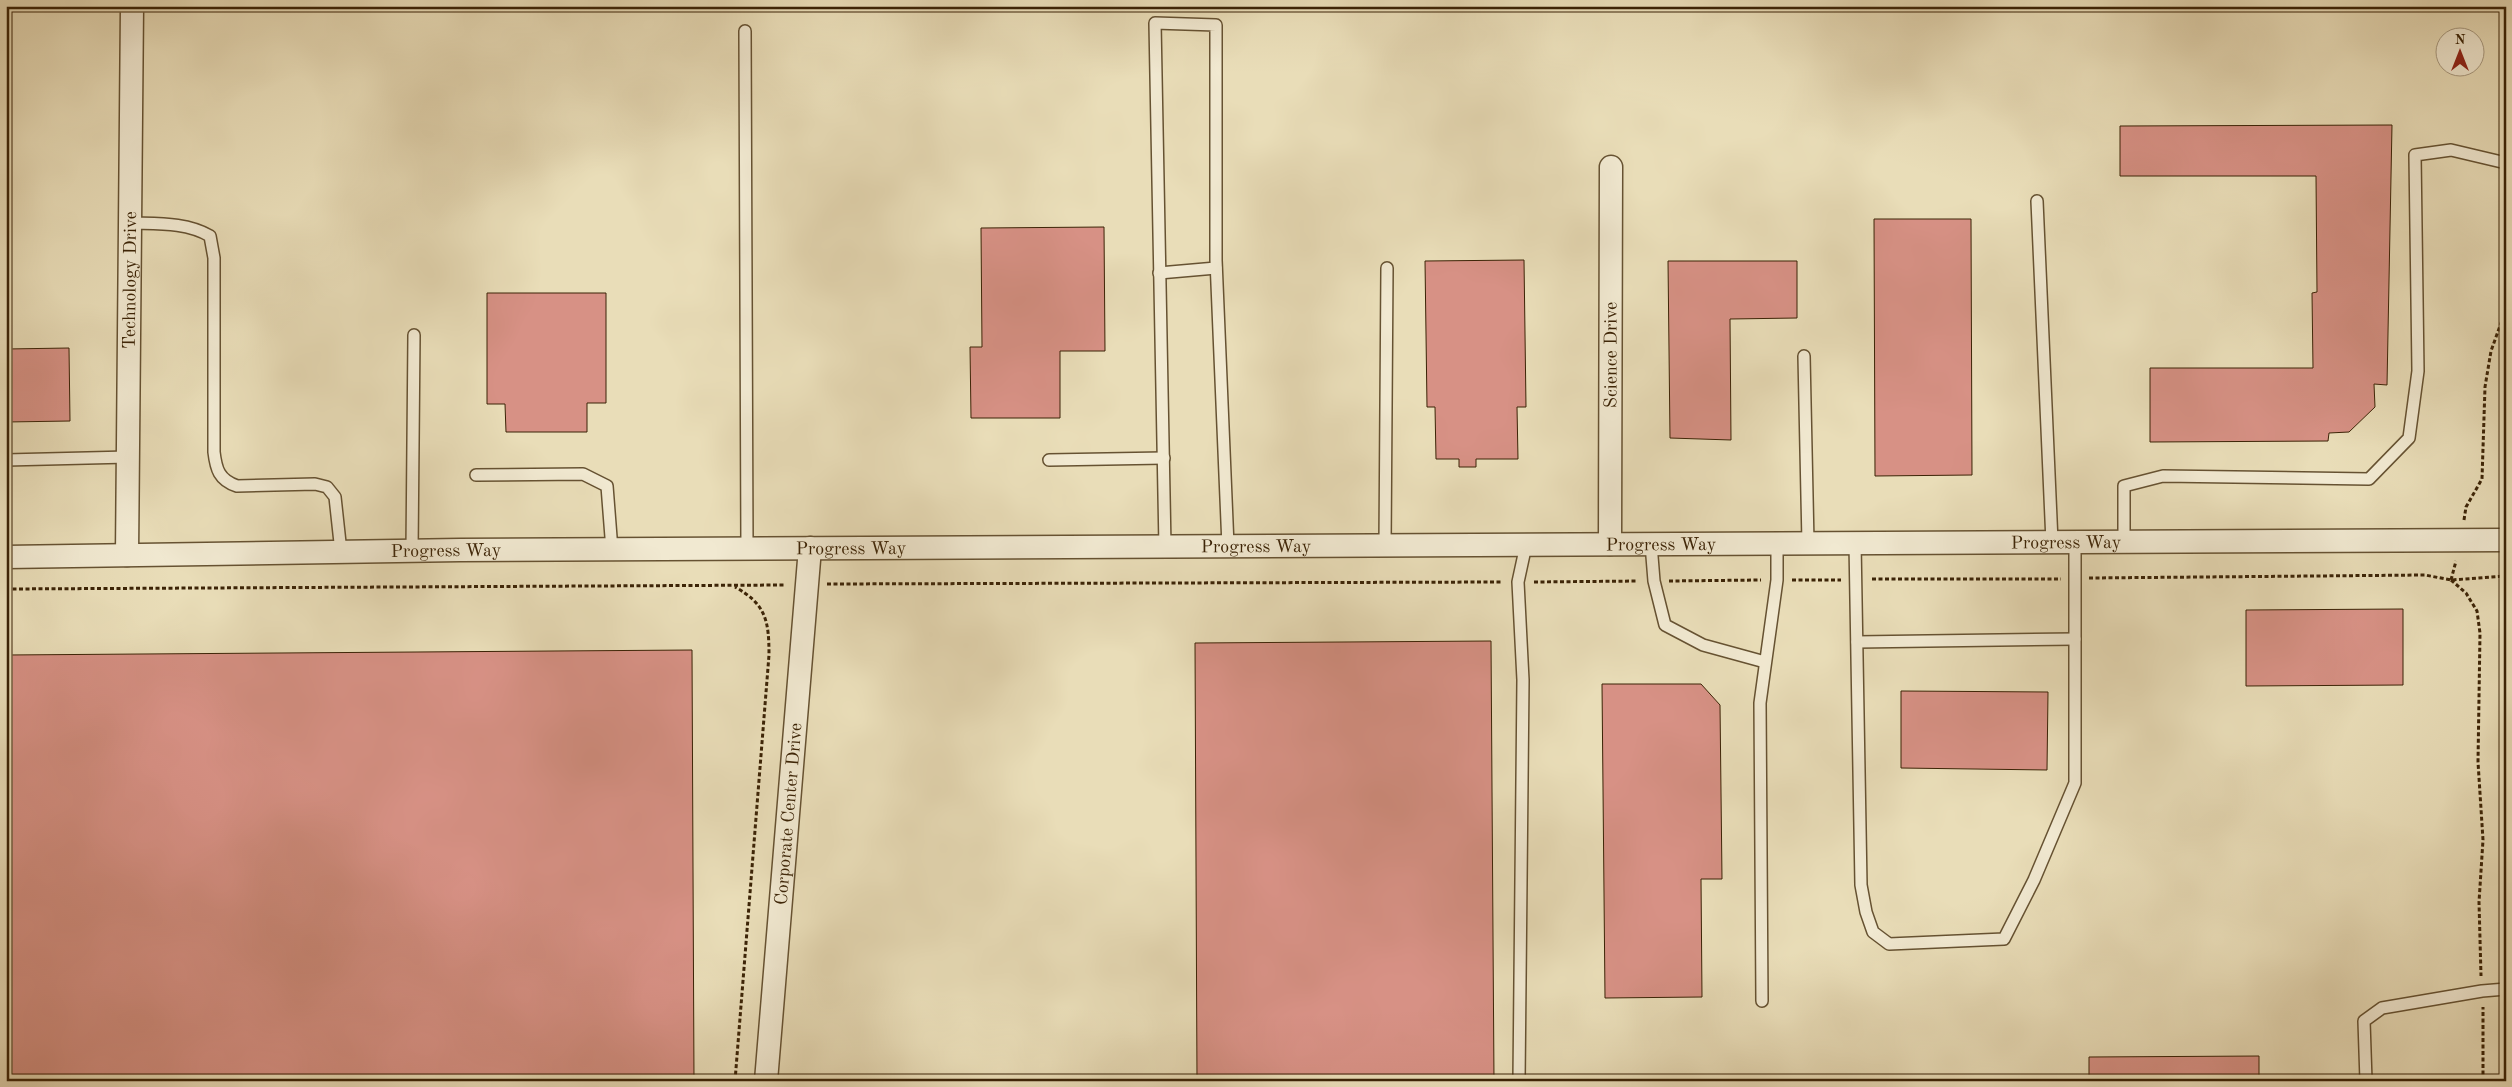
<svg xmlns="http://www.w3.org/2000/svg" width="2512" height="1087" viewBox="0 0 2512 1087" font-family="'Old Standard TT',serif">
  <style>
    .building { fill: #d79185; stroke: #3b2306 }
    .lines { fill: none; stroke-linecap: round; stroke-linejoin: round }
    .service-casing { stroke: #665232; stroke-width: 14 }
    .minor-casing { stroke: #665232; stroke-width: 25 }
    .path { stroke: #3b2306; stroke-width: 3; stroke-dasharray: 4 2.5; stroke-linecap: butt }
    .service { stroke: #f1e9d1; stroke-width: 11 }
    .minor { stroke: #f1e9d1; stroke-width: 22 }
    .labels { text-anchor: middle; stroke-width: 4; stroke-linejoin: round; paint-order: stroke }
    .street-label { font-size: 18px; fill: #3b2306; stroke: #f1e9d1 }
  </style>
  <rect width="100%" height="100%" fill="#e9ddb8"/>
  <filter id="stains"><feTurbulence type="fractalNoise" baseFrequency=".004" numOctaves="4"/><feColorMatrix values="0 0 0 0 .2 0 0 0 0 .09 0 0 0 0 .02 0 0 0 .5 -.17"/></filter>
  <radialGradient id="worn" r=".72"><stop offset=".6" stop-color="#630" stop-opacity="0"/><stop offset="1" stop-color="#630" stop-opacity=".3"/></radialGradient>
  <g class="building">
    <polygon points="2392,125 2387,385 2374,384 2375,407 2349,432 2329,433 2328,441 2150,442 2150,368 2313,368 2312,293 2317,292 2316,176 2120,176 2120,126"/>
    <polygon points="1874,219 1971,219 1972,475 1875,476"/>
    <polygon points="1104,227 1105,351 1060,351 1060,418 971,418 970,347 982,347 981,228"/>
    <polygon points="1524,260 1526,407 1517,407 1518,459 1476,459 1476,467 1459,467 1459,459 1436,459 1435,407 1427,407 1425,261"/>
    <polygon points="1668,261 1797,261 1797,318 1730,319 1731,440 1670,438"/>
    <polygon points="487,293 606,293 606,403 587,403 587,432 506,432 505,404 487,404"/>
    <polygon points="69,348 70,421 6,422 6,349"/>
    <polygon points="2403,609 2403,685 2246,686 2246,610"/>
    <polygon points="1491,641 1494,1081 1197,1081 1195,643"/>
    <polygon points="692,650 694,1081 6,1081 6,655"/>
    <polygon points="1602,684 1701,684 1720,705 1722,879 1701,879 1702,997 1605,998"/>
    <polygon points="1901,691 2048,692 2047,770 1901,768"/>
    <polygon points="2259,1056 2259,1081 2089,1081 2089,1057"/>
  </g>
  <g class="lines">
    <g class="service-casing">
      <g id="service">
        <polyline points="745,31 747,549"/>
        <polyline points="2037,201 2052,542"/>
        <path d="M130,223C157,224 186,222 210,236L214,258V452C216,469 219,480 237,486L315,484L327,487L335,497L341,552"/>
        <polyline points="1159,273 1216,268"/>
        <polyline points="1804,356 1808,543"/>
        <polyline points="6,460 128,457"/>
        <polyline points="1049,460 1164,458"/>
        <polyline points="476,475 583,474 607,486 612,550"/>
        <polyline points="2124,542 2124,486 2163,476 2369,479 2409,438 2418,371 2415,155 2451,150 2506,163"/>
        <polyline points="1855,543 1861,885 1866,912 1873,932 1889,944 2004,939 2034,880 2075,783 2075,542"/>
        <polyline points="1651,544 1654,581 1665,625 1703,645 1765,662"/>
        <polyline points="1385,545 1387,268"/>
        <polyline points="1165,547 1155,23 1216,25 1216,260 1228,546"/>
        <polyline points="412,551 414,335"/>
        <polyline points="1857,642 2075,639"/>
        <polyline points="1762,1001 1760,703 1777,580 1777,543"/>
        <polyline points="1519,1081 1523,680 1518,582 1526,545"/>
        <polyline points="2366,1081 2364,1021 2382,1008 2482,991 2506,989"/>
      </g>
    </g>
    <g class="minor-casing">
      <g id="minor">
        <path id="s1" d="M1610,544L1611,167"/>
        <path id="s2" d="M127,555L132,6"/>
        <path id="s3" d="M6,557L460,550L2506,540"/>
        <path id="s4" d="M766,1081L810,548"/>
      </g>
    </g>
    <g class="path">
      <polyline points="2464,520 2466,507 2482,479 2485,387 2491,351 2506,309"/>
      <polyline points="2089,578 2425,575 2451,580 2506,576"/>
      <polyline points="1872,579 2061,579"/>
      <polyline points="1792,580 1841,580"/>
      <polyline points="2451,580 2466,593 2477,611 2480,633 2478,762 2483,840 2479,902 2481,976"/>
      <polyline points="2451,580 2456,561"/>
      <polyline points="1669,581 1761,580"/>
      <polyline points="1534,582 1638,581"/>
      <polyline points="827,584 1503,582"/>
      <polyline points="6,589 786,585"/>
      <path d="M735,1081L769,655C769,621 766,604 735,587"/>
      <polyline points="1652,1081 1697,1081"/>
      <polyline points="2483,1081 2483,1007"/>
    </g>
    <use href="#service" class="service"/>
    <use href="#minor" class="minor"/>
  </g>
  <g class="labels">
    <g class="street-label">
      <text dy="6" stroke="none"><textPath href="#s2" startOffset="275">Technology Drive</textPath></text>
      <text dy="6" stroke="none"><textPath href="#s1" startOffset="189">Science Drive</textPath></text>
      <text dy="6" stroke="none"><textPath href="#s3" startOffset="2060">Progress Way</textPath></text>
      <text dy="6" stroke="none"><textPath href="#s3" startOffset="1655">Progress Way</textPath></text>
      <text dy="6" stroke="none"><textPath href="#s3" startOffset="1250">Progress Way</textPath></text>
      <text dy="6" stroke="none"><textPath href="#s3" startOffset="845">Progress Way</textPath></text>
      <text dy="6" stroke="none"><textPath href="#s3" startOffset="440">Progress Way</textPath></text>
      <text dy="6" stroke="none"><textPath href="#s4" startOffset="268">Corporate Center Drive</textPath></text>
    </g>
  </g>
  <rect width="2512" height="1087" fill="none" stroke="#e9ddb8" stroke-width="25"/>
  <rect x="8" y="8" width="2497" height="1072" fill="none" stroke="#3b2306" stroke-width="2.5"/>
  <rect x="12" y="12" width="2487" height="1062" fill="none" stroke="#3b2306"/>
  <g transform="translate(2460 52)"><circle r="24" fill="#f1e9d1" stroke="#a89a80"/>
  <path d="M0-4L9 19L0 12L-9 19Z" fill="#8f2418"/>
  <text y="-8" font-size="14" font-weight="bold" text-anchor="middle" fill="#3b2306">N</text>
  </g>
  <rect width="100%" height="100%" filter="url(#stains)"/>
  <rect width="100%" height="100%" fill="url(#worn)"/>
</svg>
